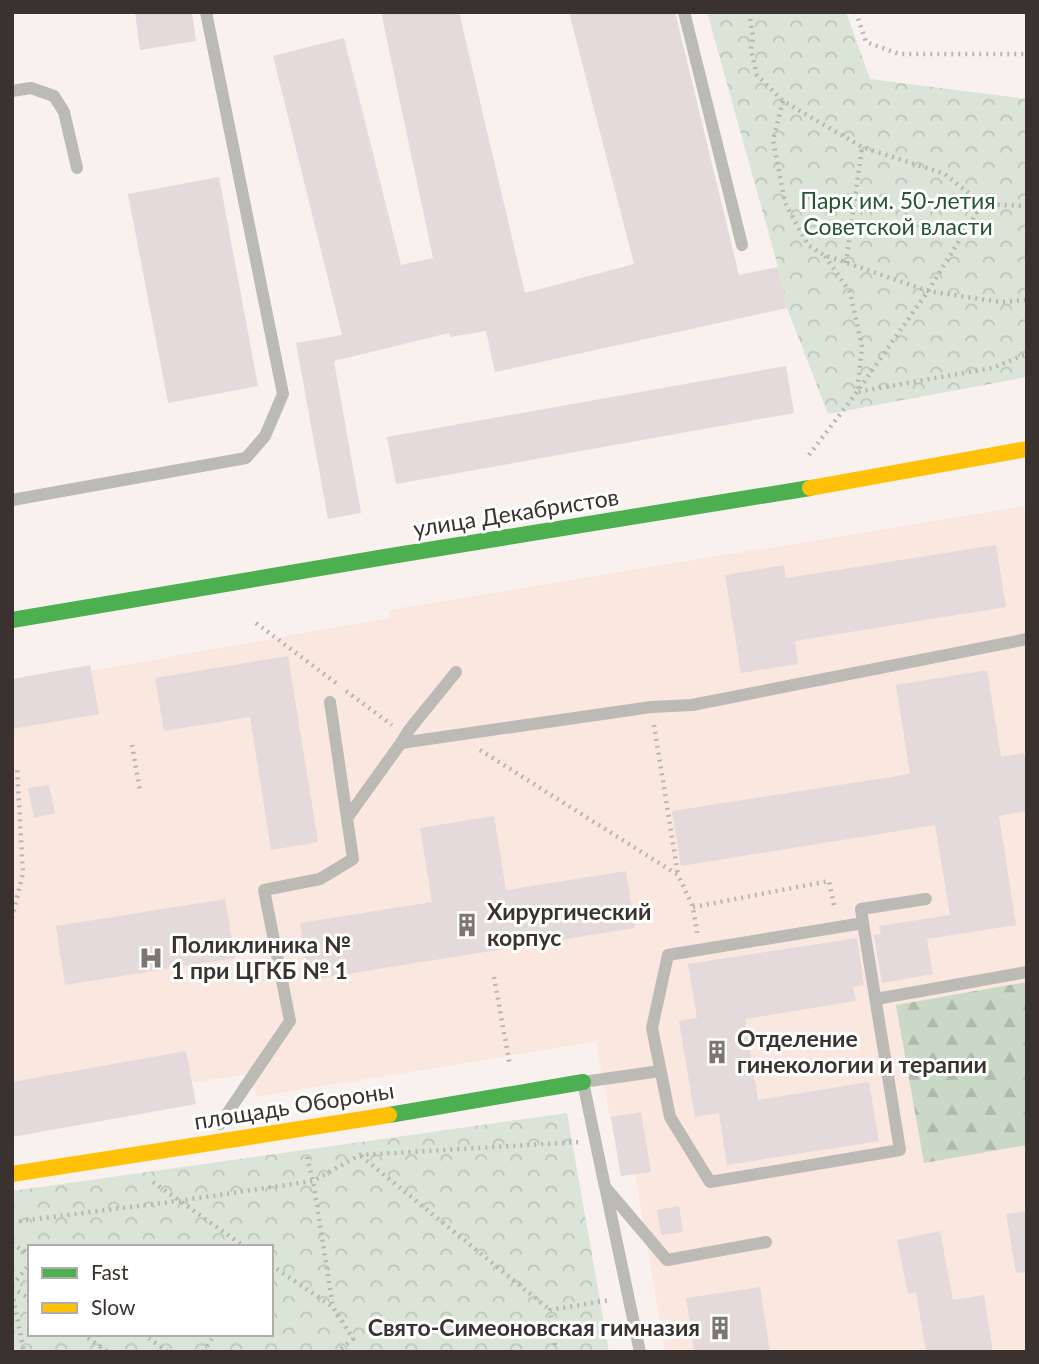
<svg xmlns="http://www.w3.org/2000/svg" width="1039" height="1364" viewBox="0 0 1039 1364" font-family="Lato,sans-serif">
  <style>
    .built { fill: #fae7df }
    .forest { fill: url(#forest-firs) }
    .park { fill: url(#park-crowns); fill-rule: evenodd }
    .building { fill: #e4d9db }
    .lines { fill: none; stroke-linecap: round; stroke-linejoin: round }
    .path { stroke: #b8b6b2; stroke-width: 4.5; stroke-dasharray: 2 5; stroke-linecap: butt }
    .lane { stroke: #bcbab5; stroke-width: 12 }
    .fast { stroke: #4caf50; stroke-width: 16 }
    .slow { stroke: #ffc107; stroke-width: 16 }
    .labels { text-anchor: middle; stroke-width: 6; stroke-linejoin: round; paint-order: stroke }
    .park-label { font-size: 23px; fill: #275532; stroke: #fff }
    .street-label { font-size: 23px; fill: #3a322e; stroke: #fff }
    .poi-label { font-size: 23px; font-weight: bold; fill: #3a322e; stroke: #fff; text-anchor: start }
  </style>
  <defs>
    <pattern id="forest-firs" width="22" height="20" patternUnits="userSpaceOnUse" patternTransform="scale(1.75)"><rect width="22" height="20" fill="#cad8c8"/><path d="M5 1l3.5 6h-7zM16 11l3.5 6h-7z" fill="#aebaac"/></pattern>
    <pattern id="park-crowns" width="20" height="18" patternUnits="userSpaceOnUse" patternTransform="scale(1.75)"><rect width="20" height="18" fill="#dae5d7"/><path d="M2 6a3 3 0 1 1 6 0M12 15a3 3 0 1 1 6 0" fill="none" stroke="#bcc5b9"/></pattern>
  </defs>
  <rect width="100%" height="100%" fill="#f8f1ee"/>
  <polygon class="built" points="1027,506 1027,1352 665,1352 635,1174 621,1176 596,1041 256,1097 252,1073 12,1111 12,685 390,618 389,610"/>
  <polygon class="forest" points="1027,982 1027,1145 924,1163 896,1005"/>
  <g class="park">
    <polygon points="707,12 846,12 870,79 1027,99 1027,377 828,414 787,308 778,267"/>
    <path d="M567,1113L609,1352H12V1191ZM30,1247H271V1334H30Z"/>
  </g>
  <g class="building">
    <polygon points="135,12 192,12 196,41 140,50"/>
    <polygon points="381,12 459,12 525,293 634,264 569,12 675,12 739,275 778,267 787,308 495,372 486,331 450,337 449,333 334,361 361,513 328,519 296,343 342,335 273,56 344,38 401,265 433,258"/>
    <polygon points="219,177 258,386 168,403 128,194"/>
    <polygon points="786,366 794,413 396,484 387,437"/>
    <polygon points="996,545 1006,607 795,641 798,664 741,673 725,575 784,565 786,578"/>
    <polygon points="288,656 318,842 271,850 250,717 164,731 155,678"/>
    <polygon points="90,665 99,714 12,729 12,679"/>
    <polygon points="987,670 1001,757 1024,753 1027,768 1027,811 999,816 1016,925 927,939 933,974 882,983 874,935 881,934 879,926 950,915 935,825 681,866 672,811 910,774 896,685"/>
    <polygon points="49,785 55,813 34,818 28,788"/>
    <polygon points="494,816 506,890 626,871 635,928 309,980 300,923 432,902 420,828"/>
    <polygon points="225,899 235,958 65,985 56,926"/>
    <polygon points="857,938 864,985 853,987 856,1001 745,1019 758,1100 869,1082 879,1141 727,1165 719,1113 695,1117 679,1021 697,1018 688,964"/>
    <polygon points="186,1051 196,1104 12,1137 12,1082"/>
    <polygon points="641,1112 651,1172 621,1176 611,1117"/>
    <polygon points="679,1206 683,1232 661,1235 657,1210"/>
    <polygon points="1027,1211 1027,1272 1016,1273 1006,1214"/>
    <polygon points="940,1231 953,1300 984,1295 993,1352 926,1352 916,1292 908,1294 897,1240"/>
    <polygon points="760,1287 770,1352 694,1352 686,1298"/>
  </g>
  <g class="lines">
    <g class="path">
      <polyline points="749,12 753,36 751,50 757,75 783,101 862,147 945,174 982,204 1027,206"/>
      <polyline points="856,12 866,42 899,54 1027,54"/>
      <polyline points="783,101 773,140 785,203 808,245 824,255 928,291 1000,302 1027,300"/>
      <polyline points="825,256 850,292 862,347 857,392 992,368 1027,354"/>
      <polyline points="846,263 862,147"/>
      <polyline points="809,455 857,392 928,291 982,204"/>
      <polyline points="256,623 336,683"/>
      <polyline points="346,691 392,725"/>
      <polyline points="654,725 678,875"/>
      <polyline points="132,745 140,791"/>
      <polyline points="480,750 678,875 693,907 697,933"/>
      <polyline points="693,907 829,881 835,910"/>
      <polyline points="12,918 23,873 17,768"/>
      <polyline points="494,977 510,1066"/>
      <polyline points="361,1156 550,1310"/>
      <polyline points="307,1157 313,1181 333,1307"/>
      <polyline points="153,1182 245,1247"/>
      <polyline points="12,1222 178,1201 313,1181 360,1155 579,1142"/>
      <polyline points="12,1243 30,1256"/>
      <polyline points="271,1265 333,1307 353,1339 337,1352"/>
      <polyline points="12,1285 30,1264"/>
      <polyline points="12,1288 30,1299"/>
      <polyline points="12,1292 24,1352"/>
      <polyline points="82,1334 108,1352"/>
      <polyline points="143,1334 168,1352"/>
      <polyline points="203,1352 215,1334"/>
      <polyline points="556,1352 550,1310 610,1300"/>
    </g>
    <g class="lane">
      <polyline points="684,12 742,245"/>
      <polyline points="12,91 31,88 54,96 64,112 77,168"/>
      <polyline points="12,500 246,458 265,436 283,394 206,12"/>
      <polyline points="401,743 409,730 456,672"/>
      <polyline points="347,818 401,743 651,707 692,705 1027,639"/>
      <polygon points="863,923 900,1150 710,1182 670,1117 652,1028 668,955"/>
      <polyline points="863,923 861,909 926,899"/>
      <polyline points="876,999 1027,972"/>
      <polyline points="660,1071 583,1082 605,1187 667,1260 766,1242"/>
      <polyline points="220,1124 290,1021 264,890 320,879 353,859 330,702"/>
      <polyline points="606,1191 640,1352"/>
    </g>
    <g class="fast">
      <polyline points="12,620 391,556 810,488"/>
      <polyline points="389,1115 583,1082"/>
    </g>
    <g class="slow">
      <polyline points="810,488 1027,449"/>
      <polyline points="12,1174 389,1115"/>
    </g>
  </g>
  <defs>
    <g id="building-bare" transform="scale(1.89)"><path d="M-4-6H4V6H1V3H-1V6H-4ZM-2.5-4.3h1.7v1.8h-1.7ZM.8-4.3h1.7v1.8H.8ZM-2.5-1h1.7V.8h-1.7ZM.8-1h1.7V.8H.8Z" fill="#7c7571" stroke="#fff" stroke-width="2.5" paint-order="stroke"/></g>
    <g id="hospital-bare" transform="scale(1.89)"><path d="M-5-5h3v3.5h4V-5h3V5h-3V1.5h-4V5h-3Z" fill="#7c7571" stroke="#fff" stroke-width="2.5" paint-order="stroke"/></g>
  </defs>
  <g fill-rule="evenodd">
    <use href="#building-bare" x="467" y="925"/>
    <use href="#hospital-bare" x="151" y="958"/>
    <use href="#building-bare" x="717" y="1052"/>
    <use href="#building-bare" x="720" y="1328"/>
  </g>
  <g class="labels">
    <g class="park-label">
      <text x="898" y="209">Парк им. 50-летия<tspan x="898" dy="26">Советской власти</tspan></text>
    </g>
    <g class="street-label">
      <text transform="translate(516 513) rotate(-9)" y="8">улица Декабристов</text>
      <text transform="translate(294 1106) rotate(-9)" y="8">площадь Обороны</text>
    </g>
    <g class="poi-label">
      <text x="487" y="920">Хирургический<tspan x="487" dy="26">корпус</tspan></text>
      <text x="171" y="953">Поликлиника №<tspan x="171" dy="26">1 при ЦГКБ № 1</tspan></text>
      <text x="737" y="1047">Отделение<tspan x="737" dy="26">гинекологии и терапии</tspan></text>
      <text x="700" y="1336" text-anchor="end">Свято-Симеоновская гимназия</text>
    </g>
  </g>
  <rect width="1039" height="1364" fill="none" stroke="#3a322e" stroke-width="28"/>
  <rect x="28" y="1245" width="245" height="91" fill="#ffffff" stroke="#b0adab" stroke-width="2"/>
  <rect x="42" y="1268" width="35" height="10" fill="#4caf50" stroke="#b0adab" stroke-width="2"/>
  <text x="91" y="1280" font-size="21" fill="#3a322e">Fast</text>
  <rect x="42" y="1303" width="35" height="10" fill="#ffc107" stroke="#b0adab" stroke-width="2"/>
  <text x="91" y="1315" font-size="21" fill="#3a322e">Slow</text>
</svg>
